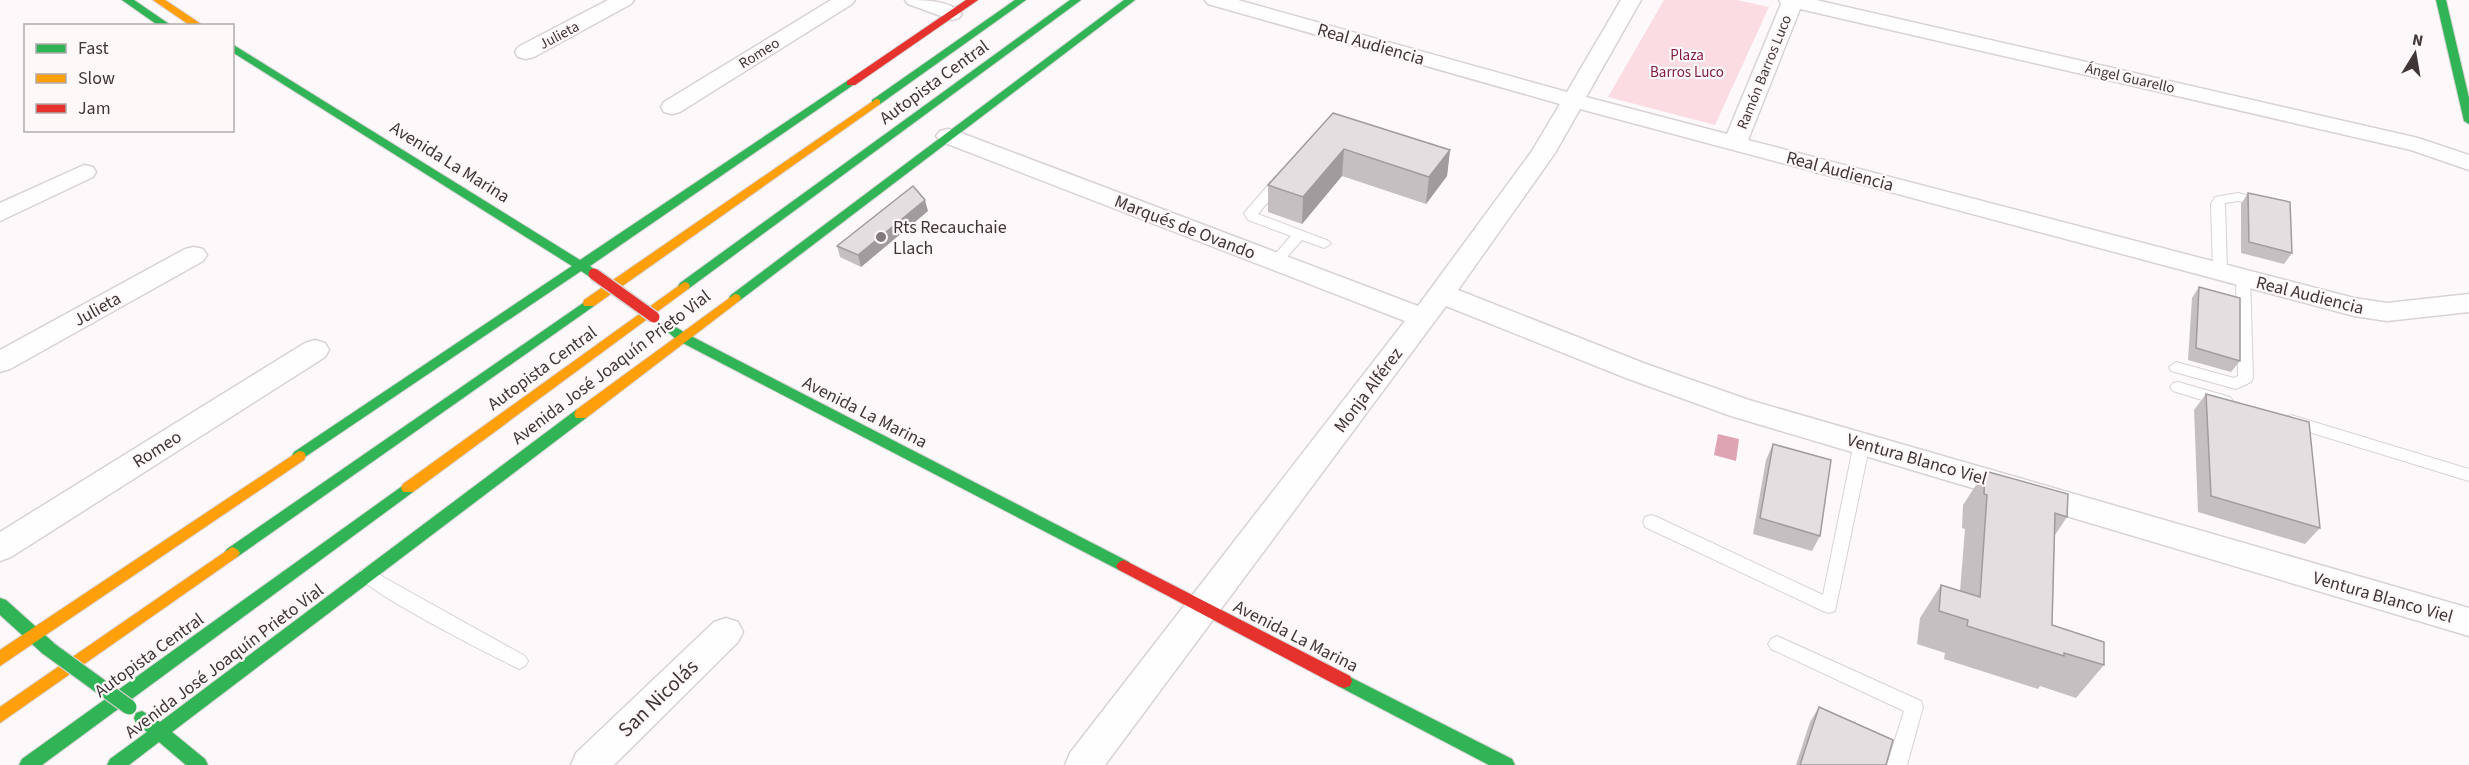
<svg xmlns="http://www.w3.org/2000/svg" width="2469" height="765" viewBox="0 0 2469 765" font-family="'Source Sans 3',sans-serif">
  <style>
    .green { fill: #fbdce3 }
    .water { fill: #dfa4b3 }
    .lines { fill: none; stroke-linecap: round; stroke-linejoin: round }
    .lane-casing { stroke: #d9d2d4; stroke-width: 2 }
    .street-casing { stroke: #d9d2d4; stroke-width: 3 }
    .fast-casing { stroke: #d9d2d4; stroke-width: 2 }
    .slow-casing { stroke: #d9d2d4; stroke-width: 2 }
    .jam-casing { stroke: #d9d2d4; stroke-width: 2 }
    .lane { fill: #fffefe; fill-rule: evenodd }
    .street { fill: #fffefe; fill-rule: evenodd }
    .fast { fill: #30b455; fill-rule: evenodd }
    .slow { fill: #ff9f0a; fill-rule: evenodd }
    .jam { fill: #e5322d; fill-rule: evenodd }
    .fast-bridge-casing { stroke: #d9d2d4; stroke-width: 17; stroke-linecap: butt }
    .jam-bridge-casing { stroke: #d9d2d4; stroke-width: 14; stroke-linecap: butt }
    .fast-bridge { stroke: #30b455; stroke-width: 15 }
    .jam-bridge { stroke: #e5322d; stroke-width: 11 }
    .wall { fill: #c5bfc1 }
    .shaded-wall { fill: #a09b9d }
    .building { fill: #e5dee0; stroke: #a09b9d; stroke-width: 1.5 }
    .poi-dot { fill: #827a7c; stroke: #fef8f9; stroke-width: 2 }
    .labels { text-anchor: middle; stroke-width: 4.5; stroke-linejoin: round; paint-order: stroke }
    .far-street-label { font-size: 15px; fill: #403638; stroke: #fef8f9 }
    .far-park-label { font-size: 15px; fill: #801e43; stroke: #fef8f9 }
    .street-label { font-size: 18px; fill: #403638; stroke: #fef8f9 }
    .poi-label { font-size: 18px; fill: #403638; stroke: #fef8f9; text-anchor: start }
    .near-street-label { font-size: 21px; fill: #403638; stroke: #fef8f9 }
  </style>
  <rect width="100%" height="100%" fill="#fdf9fa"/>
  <polygon class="green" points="1664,0 1737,0 1769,7 1715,125 1608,97"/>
  <polygon class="water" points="1718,434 1739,439 1736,461 1714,455"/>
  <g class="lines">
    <g class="lane-casing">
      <g id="lane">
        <polygon points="1281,175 1287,179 1258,214 1329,241 1331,244 1324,248 1302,240 1280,265 1275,267 1268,262 1291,236 1248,220 1244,213 1276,176"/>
        <polygon points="2238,193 2268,200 2270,203 2263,207 2238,201 2225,203 2227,271 2220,276 2213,271 2211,204 2215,197"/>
        <polygon points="2243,273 2250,278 2253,378 2251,382 2236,389 2171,371 2169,367 2176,362 2234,378 2238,376 2236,278"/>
        <polygon points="2178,382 2230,397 2233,401 2230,405 2225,407 2173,391 2170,387 2173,383"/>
        <polygon points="2291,415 2469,469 2469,481 2286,425 2283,421 2286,417"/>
        <polygon points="1862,437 1868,439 1870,443 1835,611 1829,613 1823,611 1645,527 1643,522 1645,517 1651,515 1657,517 1823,595 1854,443 1856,439"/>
        <path d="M367,568L525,656L528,661L525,666L519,669L513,666C487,653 368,593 358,575L361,570Z"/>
        <polygon points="1777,636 1921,701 1923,707 1907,765 1887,765 1904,711 1771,649 1768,644 1771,639"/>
      </g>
    </g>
    <g class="street-casing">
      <g id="street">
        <polygon points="608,0 634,0 631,4 534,57 526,59 518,57 515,52 518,47"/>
        <polygon points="831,0 855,0 852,4 680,112 672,114 664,112 661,107 664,102"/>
        <path d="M905,0C922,0 951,0 962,14L959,18L952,20L908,4Z"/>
        <polygon points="1205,0 1238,0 1567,92 1621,0 1641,0 1586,97 1727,134 1781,4 1779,0 1816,0 2418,138 2469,155 2469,170 2411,150 1800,9 1748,140 2354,298 2387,303 2469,294 2469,312 2387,321 2354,316 1580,109 1555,153 1458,290 1646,364 1749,400 2469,608 2469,636 1731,416 1626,378 1446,306 1105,765 1065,765 1070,753 1405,321 940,141 936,136 940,131 948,129 956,131 1418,306 1532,151 1560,104 1208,4"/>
        <polygon points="84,165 93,167 96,172 93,177 0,221 0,203"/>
        <polygon points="194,247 203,249 207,255 203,261 10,369 0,372 0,350 185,249"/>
        <polygon points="315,340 325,343 329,350 325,357 11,557 0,561 0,532 305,343"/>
        <polygon points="726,618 738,622 743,632 738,642 614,765 571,765 576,753 714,622"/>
      </g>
    </g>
    <g class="fast-casing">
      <g id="fast">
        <polygon points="122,0 134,0 172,26 159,26"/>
        <polygon points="1015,0 1026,0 880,104 872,104 872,100"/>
        <polygon points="1070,0 1081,0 688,289 680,289 678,286 680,283"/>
        <polygon points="1124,0 1135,0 739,301 731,301 729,298 731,295"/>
        <polygon points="2436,0 2446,0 2469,98 2469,124 2464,121"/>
        <polygon points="232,44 580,260 847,81 851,80 856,83 590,266 600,274 598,277 590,277 581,271 299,461 294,460 292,456 294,452 572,266 232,52"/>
        <polygon points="589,299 594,300 595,303 594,306 237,557 232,559 227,557 224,553 227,549"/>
        <polygon points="666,321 687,334 1129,562 1132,566 1129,570 1124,572 1119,570 677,340 660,325"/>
        <polygon points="581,409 586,410 588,414 586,418 172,732 205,759 208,765 186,765 159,742 129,765 107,765 110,759 147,732 136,723 134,718 136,713 142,711 160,722 576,410"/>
        <polygon points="408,482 413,484 415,488 413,492 42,765 19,765 22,759"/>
        <polygon points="0,598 6,600 55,644 57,649 55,654 49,656 43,654 0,615"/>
        <polygon points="1344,674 1512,759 1515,765 1489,765 1338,686 1336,681 1338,676"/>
      </g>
    </g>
    <g class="slow-casing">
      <g id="slow">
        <polygon points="153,0 165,0 204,26 191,26"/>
        <polygon points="876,99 880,100 880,104 594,306 584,306 583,303 584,300"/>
        <polygon points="684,282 688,283 690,286 688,289 413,492 403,492 401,488 403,484"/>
        <polygon points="735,294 739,295 741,298 739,301 586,418 576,418 574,414 576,410"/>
        <polygon points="299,451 304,452 306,456 304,460 0,666 0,650"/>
        <polygon points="232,547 237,549 240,553 237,557 0,723 0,707"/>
      </g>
    </g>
    <g class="jam-casing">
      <g id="jam">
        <polygon points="966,0 978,0 855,85 847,85 847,81"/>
        <polygon points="1124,560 1350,676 1352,681 1350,686 1344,688 1338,686 1119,570 1116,566 1119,562"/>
      </g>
    </g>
    <use href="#lane" class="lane"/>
    <use href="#street" class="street"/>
    <use href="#fast" class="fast"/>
    <use href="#slow" class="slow"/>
    <use href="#jam" class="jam"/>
    <g class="fast-bridge-casing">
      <polyline id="fast-bridge" points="49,649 129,707"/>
    </g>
    <g class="jam-bridge-casing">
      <polyline id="jam-bridge" points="594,274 654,317"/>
    </g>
    <use href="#fast-bridge" class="fast-bridge"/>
    <use href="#jam-bridge" class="jam-bridge"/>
  </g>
  <g class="wall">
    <polygon points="1333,113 1450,150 1447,176 1426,204 1342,176 1302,224 1268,212 1268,185"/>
    <polygon points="2248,193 2292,253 2284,264 2241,253 2241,204"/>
    <polygon points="928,211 861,267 840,257 837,246"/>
    <polygon points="2199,287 2240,361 2231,372 2188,360 2192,298"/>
    <polygon points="2206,394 2320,528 2305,544 2198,512 2194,410"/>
    <polygon points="1773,444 1820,536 1812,551 1753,534 1766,460"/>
    <polygon points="1985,471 2067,517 2055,535 2052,625 2104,665 2076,698 2040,686 2038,689 1944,659 1945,653 1917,644 1920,618 1941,585 1960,591 1965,529 1962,528 1963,505"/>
    <polygon points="1819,707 1886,765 1796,765 1810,722"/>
  </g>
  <g class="shaded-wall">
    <polygon points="1344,149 1342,176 1302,224 1303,197"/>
    <polygon points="1450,150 1447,176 1426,204 1429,177"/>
    <polygon points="925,200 928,211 861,267 858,255"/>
  </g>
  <g class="building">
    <polygon points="1333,113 1450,150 1429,177 1344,149 1303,197 1268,185"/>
    <polygon points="913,186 925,200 858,255 837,246"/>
    <polygon points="2248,193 2290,202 2292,253 2249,242"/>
    <polygon points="2199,287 2240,298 2240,361 2196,348"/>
    <polygon points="2206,394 2309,422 2320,528 2211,496"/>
    <polygon points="1773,444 1831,460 1820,536 1760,518"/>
    <polygon points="1985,471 2068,494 2067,517 2055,513 2052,625 2104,642 2104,665 2064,653 2064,656 1967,626 1968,620 1939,611 1941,585 1980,597 1987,495 1984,494"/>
    <polygon points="1819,707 1893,740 1886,765 1800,765"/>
  </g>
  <circle class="poi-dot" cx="881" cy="237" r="6"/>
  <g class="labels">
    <g class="far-street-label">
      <text transform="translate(559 35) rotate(-28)" y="5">Julieta</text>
      <text transform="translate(759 53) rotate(-32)" y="5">Romeo</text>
      <text transform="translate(1764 72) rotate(-68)" y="5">Ramón Barros Luco</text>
      <text transform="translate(2130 78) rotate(13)" y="5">Ángel Guarello</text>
    </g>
    <g class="far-park-label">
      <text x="1687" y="60">Plaza<tspan x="1687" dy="17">Barros Luco</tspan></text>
    </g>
    <g class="street-label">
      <text transform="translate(1371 44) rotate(16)" y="6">Real Audiencia</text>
      <text transform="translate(934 82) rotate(-36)" y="6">Autopista Central</text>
      <text transform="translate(450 162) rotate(32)" y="6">Avenida La Marina</text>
      <text transform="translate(1840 171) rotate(15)" y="6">Real Audiencia</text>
      <text transform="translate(1185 227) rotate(21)" y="6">Marqués de Ovando</text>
      <text transform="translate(2310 295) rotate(14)" y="6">Real Audiencia</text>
      <text transform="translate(97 309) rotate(-29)" y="6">Julieta</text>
      <text transform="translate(611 367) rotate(-37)" y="6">Avenida José Joaquín Prieto Vial</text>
      <text transform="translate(542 368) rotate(-36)" y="6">Autopista Central</text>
      <text transform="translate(1368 390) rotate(-53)" y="6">Monja Alférez</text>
      <text transform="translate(865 412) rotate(27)" y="6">Avenida La Marina</text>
      <text transform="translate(157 449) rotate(-32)" y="6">Romeo</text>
      <text transform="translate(1917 459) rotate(16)" y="6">Ventura Blanco Viel</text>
      <text transform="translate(2383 597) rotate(16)" y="6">Ventura Blanco Viel</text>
      <text transform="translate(1296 636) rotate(27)" y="6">Avenida La Marina</text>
      <text transform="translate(149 655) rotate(-36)" y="6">Autopista Central</text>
      <text transform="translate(224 661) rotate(-37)" y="6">Avenida José Joaquín Prieto Vial</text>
    </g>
    <g class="poi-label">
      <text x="893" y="233">Rts Recauchaie<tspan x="893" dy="21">Llach</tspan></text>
    </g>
    <g class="near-street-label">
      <text transform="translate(658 698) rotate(-44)" y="7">San Nicolás</text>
    </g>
  </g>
  <rect x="24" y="24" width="210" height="108" fill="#fef8f9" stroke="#b2aaac" stroke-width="1.5"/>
  <rect x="36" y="44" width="30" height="9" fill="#30b455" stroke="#b2aaac" stroke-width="1.5"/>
  <text x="78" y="54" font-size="18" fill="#403638">Fast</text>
  <rect x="36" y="74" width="30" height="9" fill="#ff9f0a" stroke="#b2aaac" stroke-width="1.5"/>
  <text x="78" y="84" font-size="18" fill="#403638">Slow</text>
  <rect x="36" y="104" width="30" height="9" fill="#e5322d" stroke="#b2aaac" stroke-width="1.5"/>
  <text x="78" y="114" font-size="18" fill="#403638">Jam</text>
  <g transform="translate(2415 54) rotate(11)" stroke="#fef8f9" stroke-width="4.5" paint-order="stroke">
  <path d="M0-4.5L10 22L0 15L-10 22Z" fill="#403638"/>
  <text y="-9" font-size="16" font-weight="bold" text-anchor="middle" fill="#403638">N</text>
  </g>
</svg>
